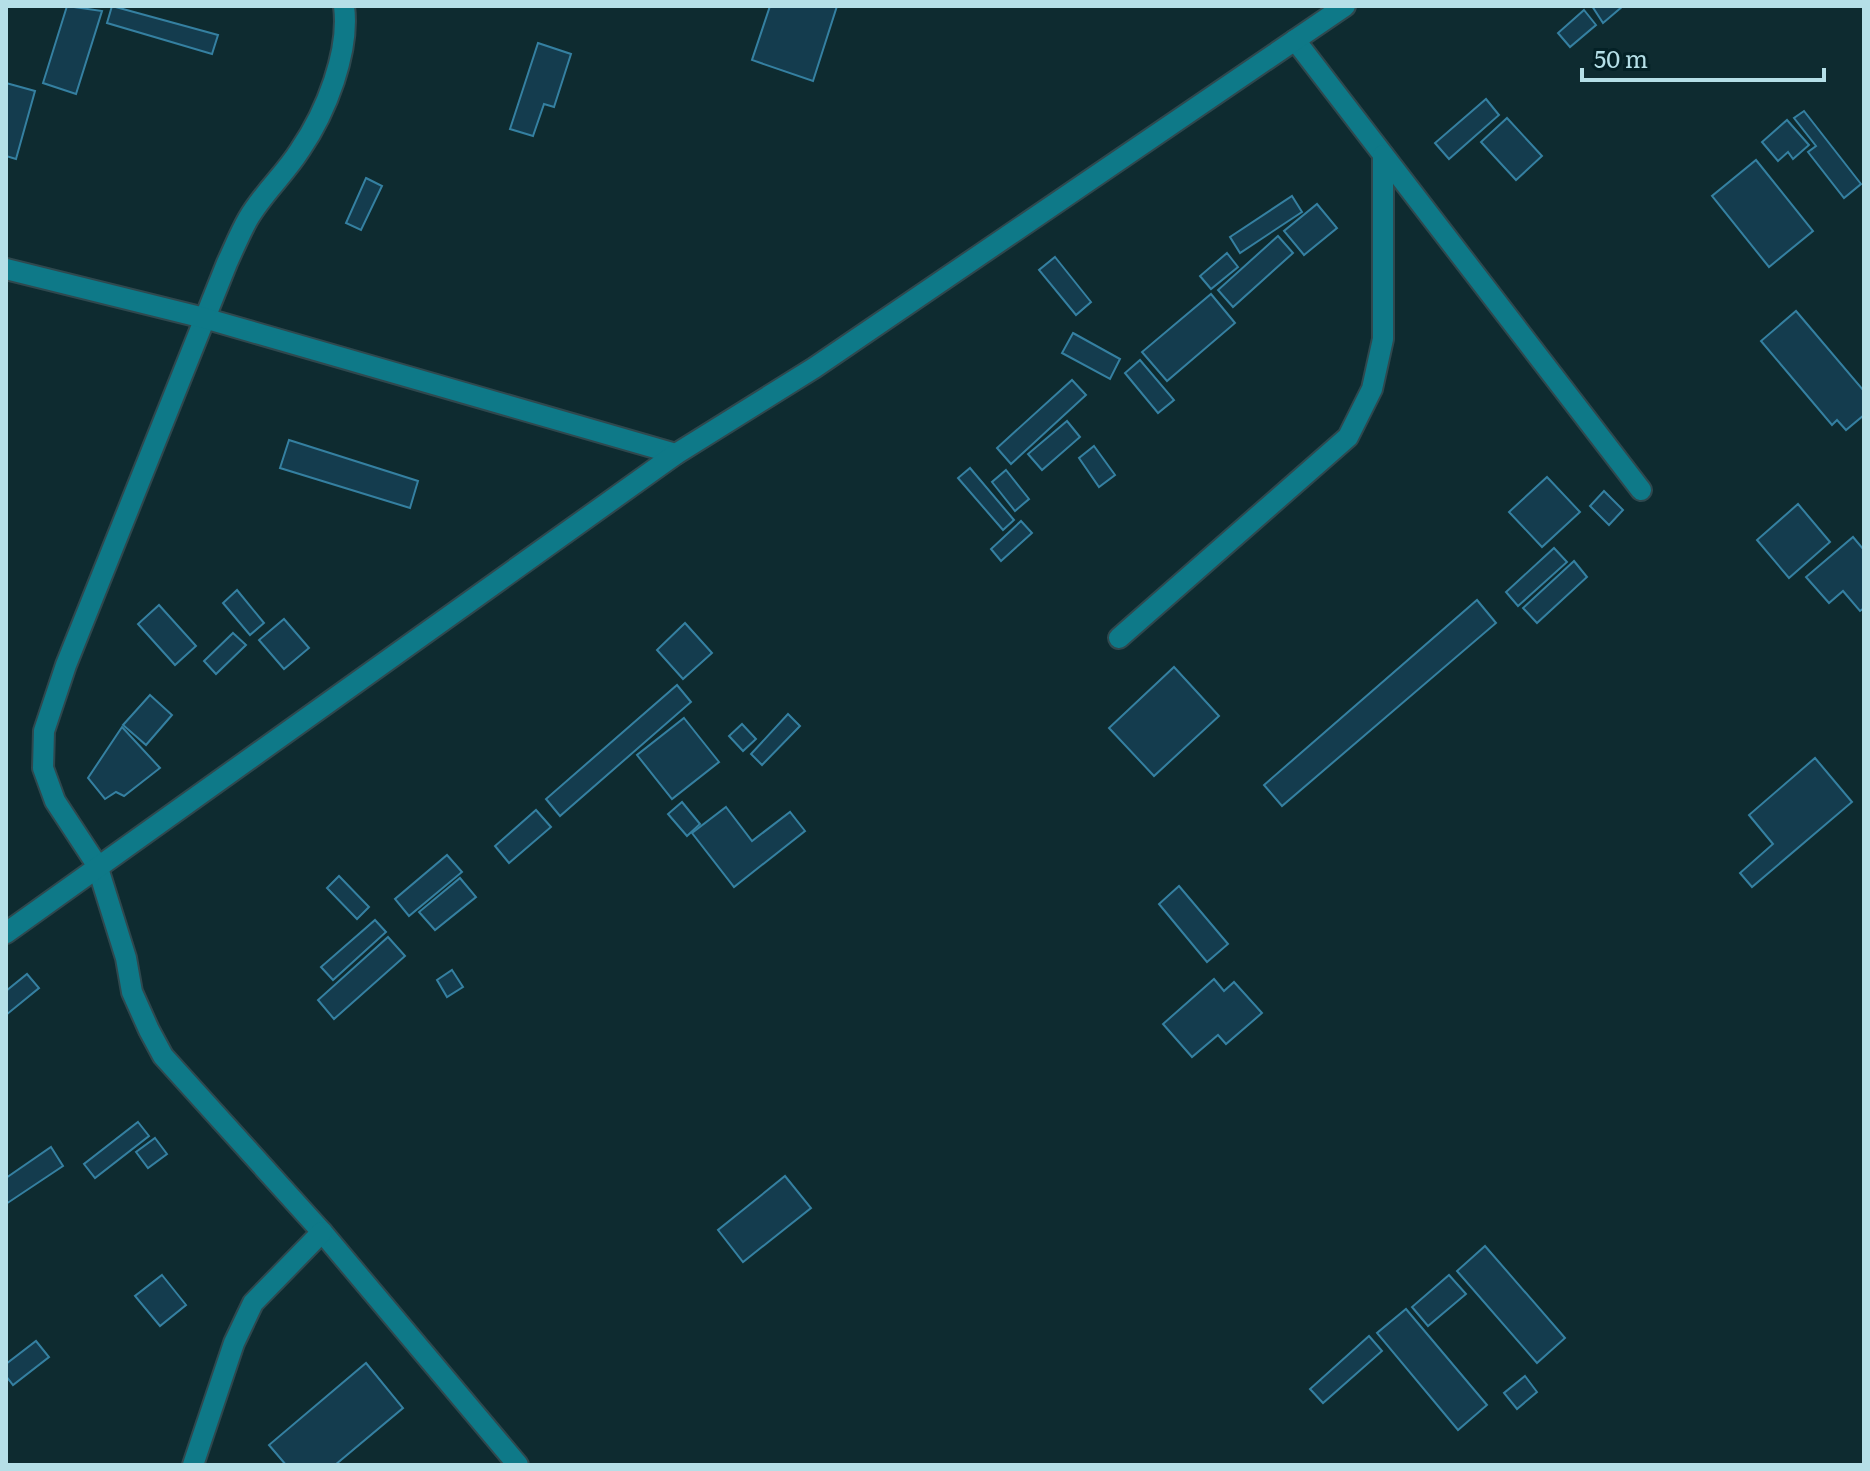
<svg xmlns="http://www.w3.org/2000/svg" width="1870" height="1471" viewBox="0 0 1870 1471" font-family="Literata,serif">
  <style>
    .building { fill: #143c4e; stroke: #3580a1; stroke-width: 2 }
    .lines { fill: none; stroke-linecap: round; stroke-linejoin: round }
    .minor-casing { stroke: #2f484e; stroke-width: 24 }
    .minor { stroke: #0e7988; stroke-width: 20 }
  </style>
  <rect width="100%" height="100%" fill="#0e2b30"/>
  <g class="building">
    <polygon points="67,6 102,11 76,94 43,83"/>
    <polygon points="112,6 218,35 212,54 107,23"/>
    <polygon points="770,6 837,6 813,81 752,60"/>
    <polygon points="1592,6 1623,6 1603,23"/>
    <polygon points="1584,10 1596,25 1570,47 1558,33"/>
    <polygon points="538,43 571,54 554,107 544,104 533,136 510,129"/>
    <polygon points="6,83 35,91 16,159 6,156"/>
    <polygon points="1486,99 1499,115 1449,159 1435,143"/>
    <polygon points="1804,111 1861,184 1844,198 1808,152 1816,146 1794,118"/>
    <polygon points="1507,118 1542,156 1516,180 1481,142"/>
    <polygon points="1787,120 1809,145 1793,159 1788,152 1778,161 1762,142"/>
    <polygon points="1756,160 1813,231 1769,267 1712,196"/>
    <polygon points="366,178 382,186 361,230 346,223"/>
    <polygon points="1292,196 1302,212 1240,253 1230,237"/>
    <polygon points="1317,204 1337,228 1304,255 1284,231"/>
    <polygon points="1278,236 1293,253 1233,307 1218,290"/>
    <polygon points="1227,253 1238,267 1211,289 1200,276"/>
    <polygon points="1055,257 1091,302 1076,315 1039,270"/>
    <polygon points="1211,294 1235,323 1167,381 1142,352"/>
    <polygon points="1796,311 1864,391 1864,415 1846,430 1837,420 1832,425 1761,341"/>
    <polygon points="1073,333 1120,359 1110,379 1062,353"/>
    <polygon points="1140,360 1174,400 1158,413 1125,373"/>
    <polygon points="1072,380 1086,395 1011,464 997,448"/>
    <polygon points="1067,421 1080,437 1042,470 1028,454"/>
    <polygon points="289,440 418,481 410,508 280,468"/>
    <polygon points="1094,446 1115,475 1099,487 1079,458"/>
    <polygon points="970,468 1014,520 1003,530 958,478"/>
    <polygon points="1006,470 1029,499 1015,511 992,482"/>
    <polygon points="1547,477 1580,512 1542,547 1509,512"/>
    <polygon points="1604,491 1623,510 1609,525 1590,506"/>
    <polygon points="1798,504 1830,542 1789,578 1757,540"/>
    <polygon points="1021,521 1032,533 1001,561 991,549"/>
    <polygon points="1853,537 1864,550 1864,608 1860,611 1843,591 1829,603 1806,577"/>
    <polygon points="1554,548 1567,562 1518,606 1506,592"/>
    <polygon points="1574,561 1587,577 1537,623 1523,608"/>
    <polygon points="237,590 264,623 250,635 223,603"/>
    <polygon points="1477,600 1496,623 1282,806 1264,785"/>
    <polygon points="159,605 196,646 175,665 138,624"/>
    <polygon points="284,619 309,648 284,669 259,640"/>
    <polygon points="685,623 712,653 683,679 657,650"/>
    <polygon points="233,633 246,645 216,674 204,661"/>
    <polygon points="1174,667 1219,716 1154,776 1109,728"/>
    <polygon points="677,685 691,702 560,816 546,799"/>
    <polygon points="150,695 172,715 146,745 123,725"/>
    <polygon points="788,714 800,726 762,765 751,754"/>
    <polygon points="684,718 719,762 672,799 637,755"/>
    <polygon points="742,724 756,739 743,751 729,736"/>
    <polygon points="122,727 160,768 124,796 116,792 105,799 88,778"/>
    <polygon points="1815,758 1852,802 1752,887 1740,873 1773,844 1749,815"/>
    <polygon points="682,802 700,824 687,836 668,814"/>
    <polygon points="726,807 752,841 790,812 805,831 734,887 692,833"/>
    <polygon points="536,810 551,827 509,863 495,846"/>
    <polygon points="447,855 462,872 409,916 395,899"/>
    <polygon points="339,876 369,907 357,919 327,888"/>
    <polygon points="460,878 476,897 435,930 419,912"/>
    <polygon points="1179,886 1228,944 1207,962 1159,904"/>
    <polygon points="375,920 386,932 333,980 321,967"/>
    <polygon points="388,937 405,956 334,1019 318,1000"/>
    <polygon points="452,970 463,987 447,997 437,980"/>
    <polygon points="27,974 39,988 6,1015 6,991"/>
    <polygon points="1214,979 1224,991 1234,982 1262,1013 1226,1044 1218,1035 1192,1057 1163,1024"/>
    <polygon points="138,1122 149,1136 95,1178 84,1164"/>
    <polygon points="155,1138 167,1154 148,1168 136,1152"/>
    <polygon points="51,1147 63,1166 6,1204 6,1178"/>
    <polygon points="785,1176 811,1208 743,1262 718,1230"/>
    <polygon points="1485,1246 1565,1338 1537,1363 1457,1271"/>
    <polygon points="162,1275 186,1305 160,1326 135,1296"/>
    <polygon points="1449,1275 1466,1294 1428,1326 1412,1307"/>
    <polygon points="1406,1309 1487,1405 1458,1430 1377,1333"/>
    <polygon points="1369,1336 1382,1351 1323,1403 1310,1389"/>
    <polygon points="36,1341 49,1357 13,1385 6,1376 6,1364"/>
    <polygon points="366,1363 403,1408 335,1465 286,1465 269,1445"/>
    <polygon points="1525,1376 1537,1392 1517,1409 1504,1393"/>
  </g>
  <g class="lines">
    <g class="minor-casing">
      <g id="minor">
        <path d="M344,6C350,52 326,112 300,150C285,174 263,193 248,219C240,233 234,248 227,263L66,665L44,731L43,768L55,801L97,865L126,958L132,992L149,1030L163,1056L322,1232L518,1465"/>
        <polyline points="1295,40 1641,490"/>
        <polyline points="6,269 204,318 676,454"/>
        <polyline points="1119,638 1348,437 1372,389 1383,339 1383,155"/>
        <polyline points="6,933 676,454 814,368 1345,6"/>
        <polyline points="193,1465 234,1343 253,1303 322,1232"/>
      </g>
    </g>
    <use href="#minor" class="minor"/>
  </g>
  <rect width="1870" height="1471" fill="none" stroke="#b5dfe7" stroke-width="16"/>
  <path d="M1582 68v12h242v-12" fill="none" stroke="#b5dfe7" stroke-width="4"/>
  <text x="1594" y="68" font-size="24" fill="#b5dfe7" stroke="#042126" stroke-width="6" paint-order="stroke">50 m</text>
</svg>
